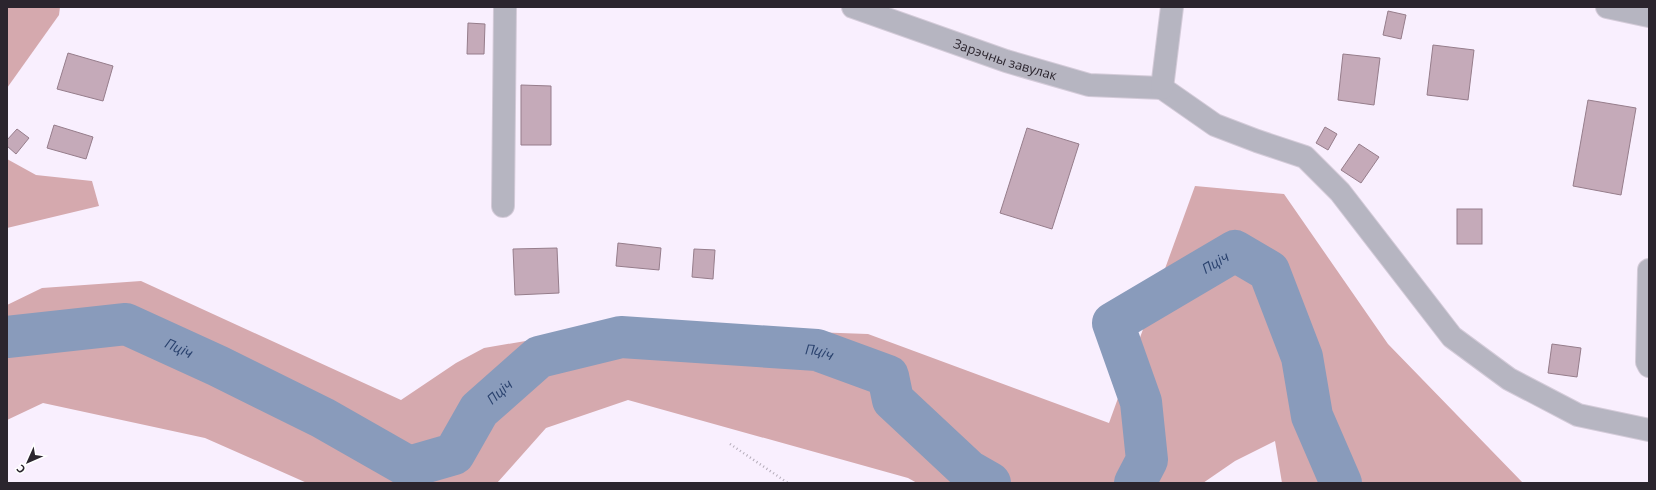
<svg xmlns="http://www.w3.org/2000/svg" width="1656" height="490" viewBox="0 0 1656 490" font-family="'Open Sans',sans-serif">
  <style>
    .forest { fill: #d5a9ae }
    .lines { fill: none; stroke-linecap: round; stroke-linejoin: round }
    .river { stroke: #899bbb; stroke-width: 42 }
    .building { fill: #c5aab9; stroke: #967d8b }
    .minor-casing { stroke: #d4cbd9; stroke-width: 24 }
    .path { stroke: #b4acb9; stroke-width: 2.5; stroke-dasharray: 1 3; stroke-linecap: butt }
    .minor { stroke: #b6b5c1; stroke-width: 22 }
    .labels { text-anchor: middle; stroke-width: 4; stroke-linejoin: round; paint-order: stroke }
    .street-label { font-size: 13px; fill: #2b252e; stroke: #fff }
    .water-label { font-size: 14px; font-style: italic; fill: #2a426e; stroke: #fff }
  </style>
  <rect width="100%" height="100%" fill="#f9effe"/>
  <g class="forest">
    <polygon points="7,7 60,7 59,15 7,88"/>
    <polygon points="7,159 36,175 92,181 99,206 7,228"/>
    <polygon points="1195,186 1284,194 1388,344 1523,483 1282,483 1275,441 1235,461 1203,483 917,483 908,478 628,400 546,428 497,483 307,483 205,438 43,403 7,420 7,305 42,288 141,281 401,400 456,363 484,348 620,325 868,334 1109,423"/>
  </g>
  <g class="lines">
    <g class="river">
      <path id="s1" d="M7,337L126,324L218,366L323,418L409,467L454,454L479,410L539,357L621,337L817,350L888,376L893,400L969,471L990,483"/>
      <path id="s2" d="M1135,483L1147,460L1141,402L1113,323L1235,251L1269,271L1302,357L1312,416L1341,483"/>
    </g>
  </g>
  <g class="building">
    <polygon points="1388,11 1406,15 1401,39 1383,35"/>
    <polygon points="468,23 485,24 484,54 467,54"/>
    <polygon points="1433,45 1474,50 1468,100 1427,95"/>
    <polygon points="68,53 113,66 103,101 57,89"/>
    <polygon points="1343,54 1380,58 1374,105 1338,100"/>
    <polygon points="521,85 551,86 551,145 521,145"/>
    <polygon points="1588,100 1636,108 1621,195 1573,186"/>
    <polygon points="54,125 93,137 86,159 47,148"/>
    <polygon points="1325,127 1337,134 1328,150 1316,143"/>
    <polygon points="1027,128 1079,144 1052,229 1000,213"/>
    <polygon points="17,129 29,138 16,154 7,146 7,140"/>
    <polygon points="1359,144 1379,157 1361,183 1341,170"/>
    <rect x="1457" y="209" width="25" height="35"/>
    <polygon points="618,243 661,248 659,270 616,266"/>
    <polygon points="557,248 559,293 515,295 513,249"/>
    <polygon points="694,249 715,250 713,279 692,277"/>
    <polygon points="1552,344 1581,348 1577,377 1548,373"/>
  </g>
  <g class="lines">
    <g class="minor-casing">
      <g id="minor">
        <path id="s3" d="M853,7L1006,61L1089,85L1162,88"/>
        <polyline points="1607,7 1649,16"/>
        <polyline points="1162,88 1215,125 1257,141 1305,157 1340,192 1452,337 1509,379 1578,415 1649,430"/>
        <polyline points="1162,88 1172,7"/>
        <polyline points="503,206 505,7"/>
        <polyline points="1649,270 1647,362 1649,366"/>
      </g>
    </g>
    <polyline class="path" points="730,444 788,483"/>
    <use href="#minor" class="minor"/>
  </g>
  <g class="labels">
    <g class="street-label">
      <text dy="5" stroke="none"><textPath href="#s3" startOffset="161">Зарэчны завулак</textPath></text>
    </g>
    <g class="water-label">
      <text dy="5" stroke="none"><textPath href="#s2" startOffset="287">Пціч</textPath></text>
      <text dy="5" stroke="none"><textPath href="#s1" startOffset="178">Пціч</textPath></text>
      <text dy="5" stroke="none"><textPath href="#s1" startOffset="898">Пціч</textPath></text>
      <text dy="5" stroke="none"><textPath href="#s1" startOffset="562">Пціч</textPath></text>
    </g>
  </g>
  <rect width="1656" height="490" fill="none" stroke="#2b252e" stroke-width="16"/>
  <g transform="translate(28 462) rotate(225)" stroke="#ffffff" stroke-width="3" paint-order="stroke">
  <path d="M0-3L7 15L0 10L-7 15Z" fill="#2b252e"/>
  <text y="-6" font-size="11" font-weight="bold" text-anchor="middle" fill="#2b252e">С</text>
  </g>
</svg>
